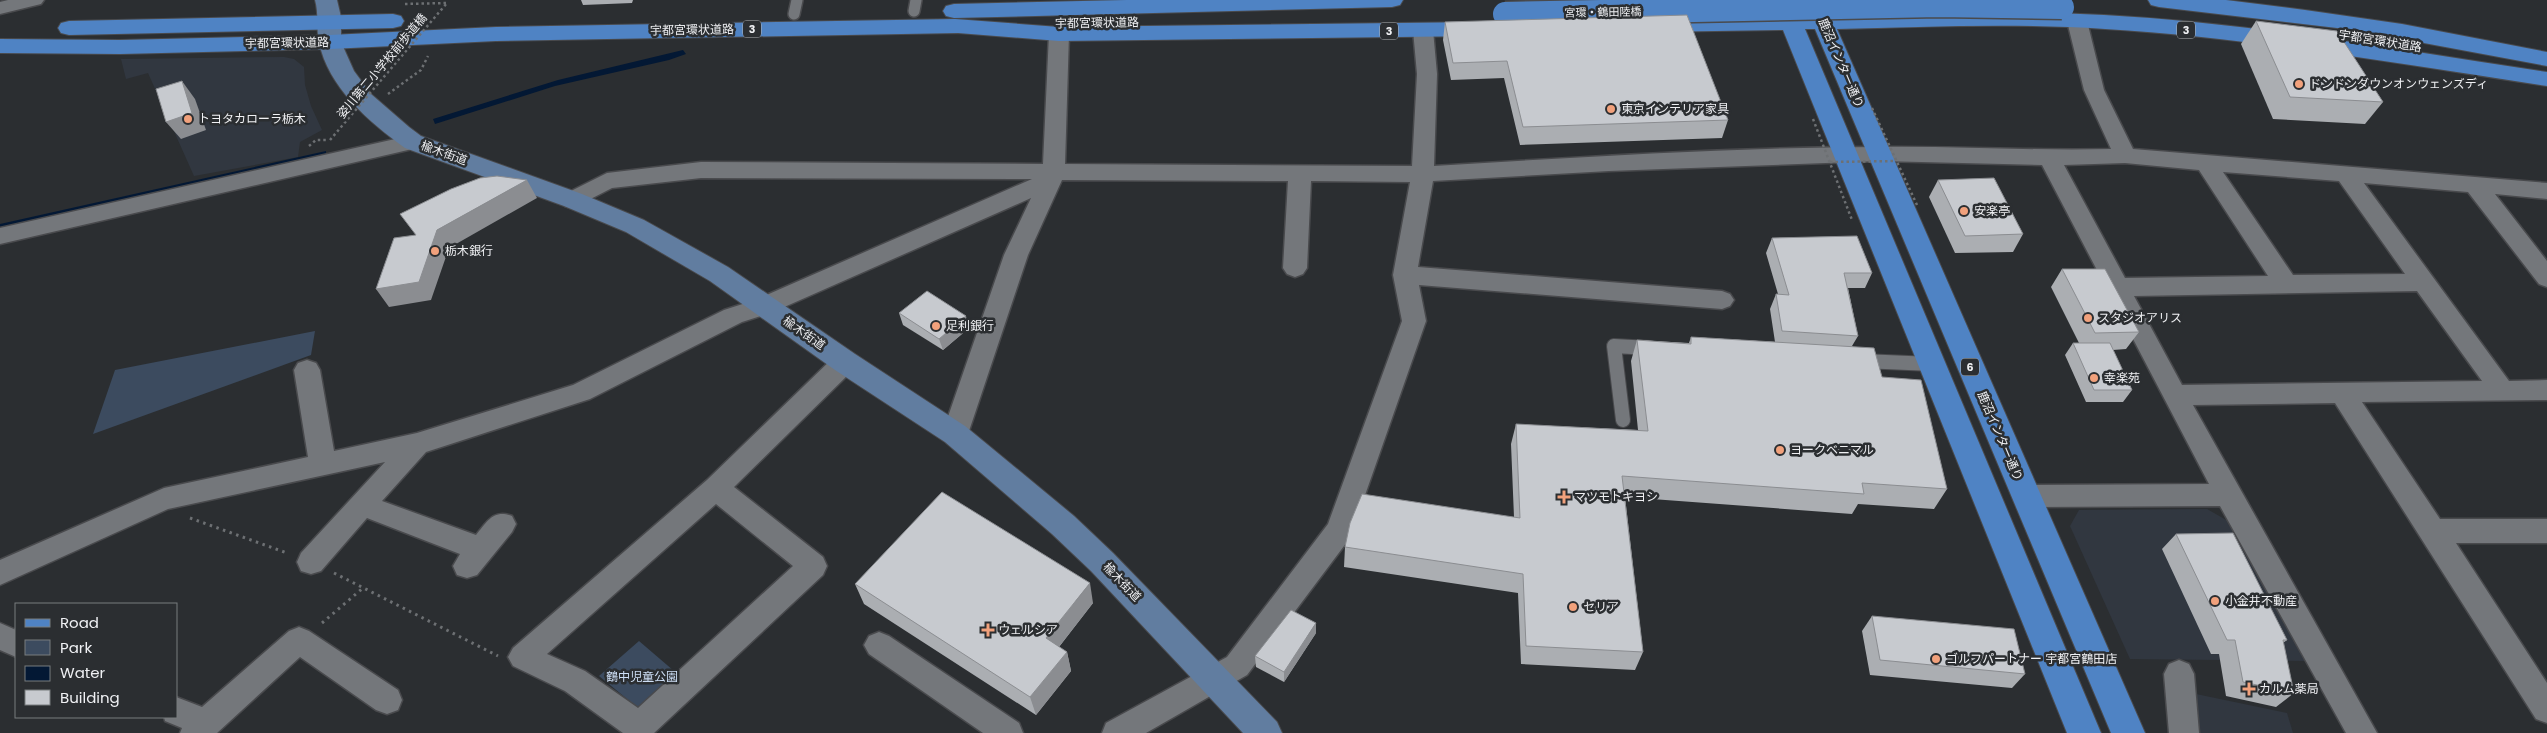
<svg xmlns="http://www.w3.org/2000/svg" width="2547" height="733" viewBox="0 0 2547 733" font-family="Poppins,'Noto Sans JP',sans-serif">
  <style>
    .built { fill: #313740 }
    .green { fill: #3c4b5f }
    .water { fill: #031834 }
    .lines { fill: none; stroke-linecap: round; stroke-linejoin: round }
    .lane-far1-casing { stroke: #494a4d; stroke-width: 14 }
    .lane-casing { stroke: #494a4d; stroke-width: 16 }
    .street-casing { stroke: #494a4d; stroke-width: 3 }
    .secondary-casing { stroke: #494a4d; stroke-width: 2 }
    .primary-casing { stroke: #494a4d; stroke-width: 2 }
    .path-far1 { stroke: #6d7073; stroke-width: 2.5; stroke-dasharray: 2.5 3; stroke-linecap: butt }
    .path { stroke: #6d7073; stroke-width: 3; stroke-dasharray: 2.5 4.5; stroke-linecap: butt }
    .lane-far1 { stroke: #74777b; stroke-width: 11 }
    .lane { stroke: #74777b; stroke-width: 14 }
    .street { fill: #74777b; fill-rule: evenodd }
    .secondary { fill: #617da0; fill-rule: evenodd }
    .primary { fill: #4f83c4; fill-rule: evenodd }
    .primary-bridge-casing { stroke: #494a4d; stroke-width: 27; stroke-linecap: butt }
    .path-bridge { stroke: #6d7073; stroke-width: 2.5; stroke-dasharray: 2.5 3; stroke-linecap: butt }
    .primary-bridge { stroke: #4f83c4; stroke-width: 24 }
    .wall { fill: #abaeb2 }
    .shaded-wall { fill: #8b8d91 }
    .building { fill: #c7cacf; stroke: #8b8d91 }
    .poi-dot { fill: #f1a17c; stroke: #2b2e31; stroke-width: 2 }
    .labels { text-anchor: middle; stroke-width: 5; stroke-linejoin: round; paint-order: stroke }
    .far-street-label { font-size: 11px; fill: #eff0f3; stroke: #2b2e31 }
    .shield { fill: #2b2e31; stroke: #b4b6b9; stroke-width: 1 }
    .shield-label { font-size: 11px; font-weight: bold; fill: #eff0f3 }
    .street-label { font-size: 12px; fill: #eff0f3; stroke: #2b2e31 }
    .poi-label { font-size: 12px; fill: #eff0f3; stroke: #2b2e31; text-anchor: start }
    .park-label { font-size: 12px; fill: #cddef5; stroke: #2b2e31 }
  </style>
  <rect width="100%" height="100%" fill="#2b2e31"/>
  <g class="built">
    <polygon points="284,57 294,59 304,67 305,85 311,106 322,130 300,142 298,157 194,176 148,73 126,79 121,59"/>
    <polygon points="2207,509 2228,521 2305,661 2130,659 2070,526 2079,510"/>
    <polygon points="2196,694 2287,713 2293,733 2198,733"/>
  </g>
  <g class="green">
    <polygon points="315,331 311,355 93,434 115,370"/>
    <polygon points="639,641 681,677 654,702 638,708 599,676"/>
  </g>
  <g class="water">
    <polygon points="683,50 686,54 669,60 555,86 435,124 433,119 558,80"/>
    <polygon points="326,151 326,157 0,231 0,224"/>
  </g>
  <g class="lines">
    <g class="lane-far1-casing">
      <g id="lane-far1">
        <polyline points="914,11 916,0"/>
        <polyline points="794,14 797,0"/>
      </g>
    </g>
    <g class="lane-casing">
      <g id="lane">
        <polyline points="1862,361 1932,364"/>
        <polyline points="1623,420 1614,346 1650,348"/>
      </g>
    </g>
    <g class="street-casing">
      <g id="street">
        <polygon points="8,0 44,0 41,4 0,14 0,2"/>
        <path d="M2077,15L2084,17L2087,21L2104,90L2133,149L2547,183V199L2495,194L2547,261V287L2539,284L2468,192L2364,183L2509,381L2547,380V400L2362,402L2440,519H2547V543H2456L2547,683V723L2536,719L2335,403L2193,405L2377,733H2346L2220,506L2026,507L2016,504L2013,496L2016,488L2026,485L2209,484L2042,165L1880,161L1609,171L1433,181L1418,267L1722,291L1730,294L1734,300L1730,306L1722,309L1419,285L1426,321L1350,538L1247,675L1146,733H1102L1106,723L1227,657L1328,524L1402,321L1393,275L1410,182L1311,181L1307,268L1303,274L1295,277L1287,274L1283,268L1288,181L1062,180L1028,255L968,434L964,441L955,444L946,441L942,434L1004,255L1031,198L773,312L742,322L590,399L426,452L382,501L476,535C487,522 493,509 512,516L516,524L512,532L477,575L467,578L457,575L453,566L460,554L367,518L321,571L311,574L301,571L297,562L301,553L385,462L168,509L0,585V560L164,488L308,457L294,370L298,363L307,360L316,363L320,370L334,451L417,433L573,385L724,310L755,300L1032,179L701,178L612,188L573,208L565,206L562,200L565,194L607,173L701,162L1043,164L1049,34L1052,30L1059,28L1066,30L1069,34L1065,164L1412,166L1417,74L1413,30L1416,26L1423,24L1430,26L1433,30L1437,74L1434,166C1583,157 1732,147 1880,147C1957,146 2034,151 2111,149L2084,90L2067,21L2070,17ZM2125,163L2199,170L2268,276L2125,278L2064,165ZM2223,172L2339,181L2405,274L2293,275ZM2417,291L2482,381L2182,385L2134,296Z"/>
        <polygon points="413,135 421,137 424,142 421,147 0,244 0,228"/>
        <path d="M845,352L854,355L857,362L854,369L734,487L823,557L827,566L823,575L654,733H623L565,691L513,666L508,657L513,648L707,480L836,355ZM716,504L793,566L638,708L585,671L547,654Z"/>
        <polygon points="0,623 16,630 16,657 0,650"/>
        <polygon points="299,627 309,631 398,690 402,700 398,710 387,714 376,710 300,657 217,733 180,733 182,728 165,721 164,717 176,717 176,697 202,707 289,631"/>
        <polygon points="879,632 889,636 1019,723 1023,733 983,733 869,654 864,645 869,636"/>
        <polygon points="2179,660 2189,664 2194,674 2199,733 2169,733 2164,674 2169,664"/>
      </g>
    </g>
    <g class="secondary-casing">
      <path id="secondary" d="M315,0H337L341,17V42L354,71L371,94L409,127L421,136L582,194L644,220L728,267L855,354L965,426L1074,516L1113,553L1277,722L1282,733H1243L1091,571L1052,534L945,442L835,370L710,281L626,232L564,206L405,148C369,122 328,87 319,42C316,28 319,14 315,0Z"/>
    </g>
    <g class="primary-casing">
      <g id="primary">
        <polygon points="1126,0 1403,0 1400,5 1392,7 954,18 946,16 943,11 946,6 954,4"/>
        <path d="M1781,0L1792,1L1799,16H1809L1805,6L1808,1H1824L1831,15C1922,14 2013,10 2104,15C2252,23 2400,50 2547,72V86C2400,64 2253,38 2105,29C2016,23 1926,27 1837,29L2145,733H2111L1815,29H1805L2101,733H2067L1783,30L1652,32L1644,30L1641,25L1644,20L1652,18L1777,16L1773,6L1776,1Z"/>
        <polygon points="2148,0 2226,0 2305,10 2402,24 2547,52 2547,66 2354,30 2159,7 2151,5"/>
        <polygon points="393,14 401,16 404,21 401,26 393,28 69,35 61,33 58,28 61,23 69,21"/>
        <polygon points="955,19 1059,27 1482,22 1490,24 1493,29 1490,34 1482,36 1059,41 958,33 496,41 330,49 120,54 0,53 0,39 120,40 330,35 496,27"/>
      </g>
    </g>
    <g class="path-far1">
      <polyline points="405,4 447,3"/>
      <polyline points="388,94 421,70 428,56"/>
      <polyline points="309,146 316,140 327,140"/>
    </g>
    <g class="path">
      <polyline points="190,518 287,553"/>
      <polyline points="334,573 498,656"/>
      <polyline points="322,623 363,588"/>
    </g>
    <use href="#lane-far1" class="lane-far1"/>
    <use href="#lane" class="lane"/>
    <use href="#street" class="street"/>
    <use href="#secondary" class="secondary"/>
    <use href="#primary" class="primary"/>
    <g class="primary-bridge-casing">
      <polyline id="primary-bridge" points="1505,14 1939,5 2062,7"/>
    </g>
    <g class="path-bridge">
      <polyline points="1872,108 1917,205"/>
      <polyline points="1813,119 1852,220"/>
      <polyline points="330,140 447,3"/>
      <polyline points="1830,162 1896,161"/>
    </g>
    <use href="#primary-bridge" class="primary-bridge"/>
  </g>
  <g class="wall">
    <polygon points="581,0 633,0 632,3 583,5"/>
    <polygon points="2256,21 2383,102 2365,124 2273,119 2241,44"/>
    <polygon points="1445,22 1728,120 1722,138 1520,145 1504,78 1451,80 1443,40"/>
    <polygon points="1938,180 2023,234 2013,252 1955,253 1929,197"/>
    <polygon points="1772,238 1872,273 1865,288 1848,288 1858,336 1852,346 1882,377 1947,489 1934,509 1858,504 1852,514 1625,497 1643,652 1635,670 1521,664 1518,593 1344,567 1345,547 1514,517 1511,444 1516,424 1638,430 1631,361 1637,340 1689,343 1691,337 1775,342 1770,309 1776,294 1778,294 1766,253"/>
    <polygon points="2062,269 2139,332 2126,349 2113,350 2132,390 2123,402 2086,402 2065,355 2073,343 2079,343 2051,287"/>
    <polygon points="899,313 969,328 943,350 903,325"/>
    <polygon points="2176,534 2287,640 2283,643 2294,693 2276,707 2226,696 2219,654 2211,654 2162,549"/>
    <polygon points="855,584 1093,603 1059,647 1067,652 1071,671 1036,715 864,604"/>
    <polygon points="1872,616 2025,674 2012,688 1870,675 1862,631"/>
    <polygon points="1316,633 1284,682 1256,667 1255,656"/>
  </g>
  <g class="shaded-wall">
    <polygon points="182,81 195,99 206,130 181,139 166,122"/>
    <polygon points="527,180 537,198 449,248 431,300 389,307 376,289 437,230"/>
    <polygon points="966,316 969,328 943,350 939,339"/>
    <polygon points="1090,583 1093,603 1051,657 1046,638"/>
    <polygon points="1316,623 1316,633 1284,682 1284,672"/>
    <polygon points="1067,652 1071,671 1036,715 1030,697"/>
  </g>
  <g class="building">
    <polygon points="1687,15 1728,120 1523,127 1507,61 1453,63 1445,22"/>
    <polygon points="2256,21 2337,31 2383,102 2290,97"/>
    <polygon points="182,81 192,113 166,122 156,89"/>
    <polygon points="497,176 527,180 437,230 419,282 376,289 394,238 416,235 400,214 451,189 480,178"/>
    <polygon points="1994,178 2023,234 1965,236 1938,180"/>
    <polygon points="1857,236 1872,273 1844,273 1858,336 1782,331 1776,294 1789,295 1772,238"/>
    <polygon points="2062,269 2105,269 2139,332 2095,333"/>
    <polygon points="927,291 966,316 939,339 899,313"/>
    <polygon points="1691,337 1874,348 1882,377 1921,380 1947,489 1862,483 1864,494 1622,476 1643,652 1526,646 1523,574 1345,547 1350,523 1362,494 1520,518 1516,424 1648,431 1637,340 1691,344"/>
    <polygon points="2073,343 2110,343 2132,390 2094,390"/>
    <polygon points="942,492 1090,583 1046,638 1067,652 1030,697 855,584"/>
    <polygon points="2233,533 2287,640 2283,640 2294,693 2243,682 2235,640 2227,640 2176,534"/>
    <polygon points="1291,610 1316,623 1284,672 1255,656"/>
    <polygon points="1872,616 2014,629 2025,674 1880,660"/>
  </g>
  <g class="poi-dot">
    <circle cx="2299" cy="84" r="5"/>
    <circle cx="1611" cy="109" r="5"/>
    <circle cx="188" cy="119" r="5"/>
    <circle cx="1964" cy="211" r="5"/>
    <circle cx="435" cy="251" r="5"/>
    <circle cx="2088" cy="318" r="5"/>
    <circle cx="936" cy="326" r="5"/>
    <circle cx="2094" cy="378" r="5"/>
    <circle cx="1780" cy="450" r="5"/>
    <path d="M1561.5 489.5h5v5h5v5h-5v5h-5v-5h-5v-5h5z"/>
    <circle cx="2215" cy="601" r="5"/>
    <circle cx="1573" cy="607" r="5"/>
    <path d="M985.5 622.5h5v5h5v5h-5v5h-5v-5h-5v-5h5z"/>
    <circle cx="1936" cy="659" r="5"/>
    <path d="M2246.5 681.5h5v5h5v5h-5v5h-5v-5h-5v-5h5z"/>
  </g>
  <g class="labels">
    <g class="far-street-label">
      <text transform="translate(1603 12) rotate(-1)" y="4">宮環・鶴田陸橋</text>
    </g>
    <g class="shield">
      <rect x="743" y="20.5" width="18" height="17" rx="4"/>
      <rect x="2177" y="21.5" width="18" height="17" rx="4"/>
      <rect x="1380" y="22.5" width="18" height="17" rx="4"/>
      <rect x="1961" y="358.5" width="18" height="17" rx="4"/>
    </g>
    <g class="shield-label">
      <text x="752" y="33">3</text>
      <text x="2186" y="34">3</text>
      <text x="1389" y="35">3</text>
      <text x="1970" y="371">6</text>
    </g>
    <g class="street-label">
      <text transform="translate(1097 23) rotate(-1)" y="4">宇都宮環状道路</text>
      <text transform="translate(692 30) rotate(-1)" y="4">宇都宮環状道路</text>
      <text transform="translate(2380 41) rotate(9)" y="4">宇都宮環状道路</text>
      <text transform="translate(287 43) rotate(-1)" y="4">宇都宮環状道路</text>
      <text transform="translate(1841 63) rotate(67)" y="4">鹿沼インター通り</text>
      <text transform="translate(382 66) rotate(-50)" y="4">姿川第二小学校前歩道橋</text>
      <text transform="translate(444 153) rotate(20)" y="4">楡木街道</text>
      <text transform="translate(804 333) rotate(35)" y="4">楡木街道</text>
      <text transform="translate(2000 436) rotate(67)" y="4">鹿沼インター通り</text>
      <text transform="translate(1122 582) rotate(46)" y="4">楡木街道</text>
    </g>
    <g class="poi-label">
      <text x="2309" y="88">ドンドンダウンオンウェンズディ</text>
      <text x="1621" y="113">東京インテリア家具</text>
      <text x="198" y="123">トヨタカローラ栃木</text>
      <text x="1974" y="215">安楽亭</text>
      <text x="445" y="255">栃木銀行</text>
      <text x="2098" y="322">スタジオアリス</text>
      <text x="946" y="330">足利銀行</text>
      <text x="2104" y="382">幸楽苑</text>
      <text x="1790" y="454">ヨークベニマル</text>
      <text x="1574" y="501">マツモトキヨシ</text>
      <text x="2225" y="605">小金井不動産</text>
      <text x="1583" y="611">セリア</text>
      <text x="998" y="634">ウェルシア</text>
      <text x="1946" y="663">ゴルフパートナー 宇都宮鶴田店</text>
      <text x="2259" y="693">カルム薬局</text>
    </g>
    <g class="park-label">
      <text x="642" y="681">鶴中児童公園</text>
    </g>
  </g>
  <rect x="15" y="603" width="162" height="115" fill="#2b2e31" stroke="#797c7f"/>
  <rect x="25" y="619" width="25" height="8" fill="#4f83c4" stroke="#797c7f"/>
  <text x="60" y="628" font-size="15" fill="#eff0f3">Road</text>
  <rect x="25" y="640" width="25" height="15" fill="#3c4b5f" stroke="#797c7f"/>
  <text x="60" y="653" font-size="15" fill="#eff0f3">Park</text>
  <rect x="25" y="666" width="25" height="15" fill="#031834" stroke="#797c7f"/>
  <text x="60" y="678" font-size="15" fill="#eff0f3">Water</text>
  <rect x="25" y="690" width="25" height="15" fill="#c7cacf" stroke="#797c7f"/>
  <text x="60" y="703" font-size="15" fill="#eff0f3">Building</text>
</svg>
